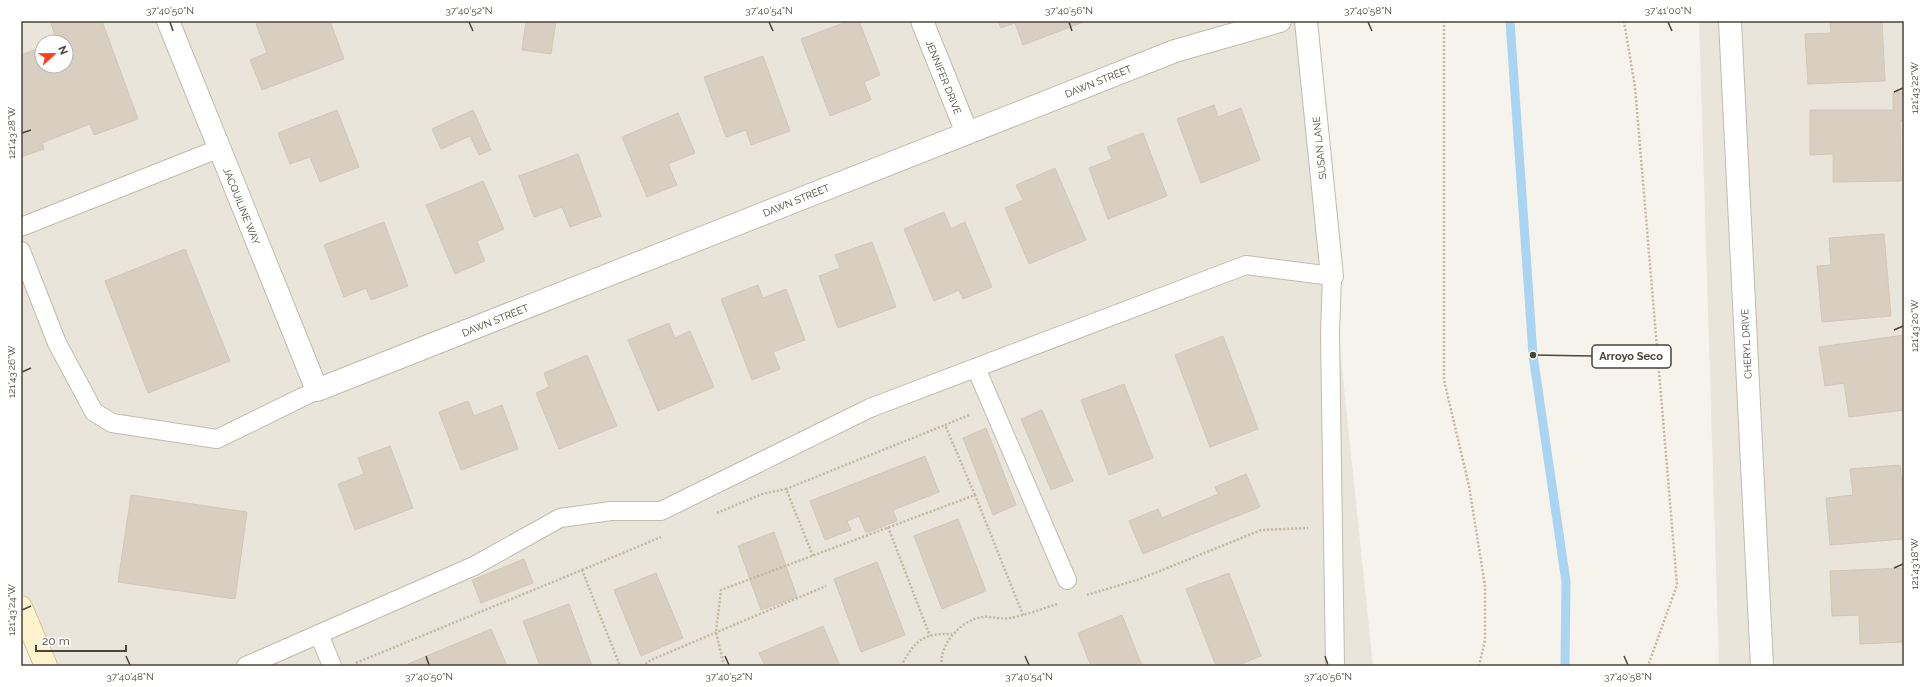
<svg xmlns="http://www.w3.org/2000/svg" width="1925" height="687" viewBox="0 0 1925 687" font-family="Raleway,sans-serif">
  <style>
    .residential { fill: #eae5da; fill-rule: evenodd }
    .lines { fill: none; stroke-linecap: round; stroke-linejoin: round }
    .stream { stroke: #a9d4f2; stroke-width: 9 }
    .building { fill: #d8cfc1; stroke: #d3c7b4 }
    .service-casing { stroke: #c2bbae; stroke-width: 20 }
    .minor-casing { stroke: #c2bbae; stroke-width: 24 }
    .secondary-casing { stroke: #d6c79b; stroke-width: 24 }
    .path { stroke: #c4b79f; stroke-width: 2.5; stroke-dasharray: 2 2; stroke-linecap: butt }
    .service { stroke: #fff; stroke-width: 18 }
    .minor { stroke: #fff; stroke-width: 22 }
    .secondary { stroke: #fff3cd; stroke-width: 22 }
    .ticks { fill: none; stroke: #4b4439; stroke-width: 1.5 }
    .labels { text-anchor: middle; stroke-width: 3; stroke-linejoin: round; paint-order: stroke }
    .street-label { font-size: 10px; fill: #4b4439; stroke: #fff }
    .leader { fill: none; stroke: #4b4439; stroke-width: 1.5 }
    .callout-dot { fill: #4b4439; stroke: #fff; stroke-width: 1.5 }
    .callout { fill: #fff; stroke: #4b4439; stroke-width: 1.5 }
    .callout-label { font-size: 11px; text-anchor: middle; font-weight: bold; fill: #4b4439 }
    .neatline { fill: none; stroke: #4b4439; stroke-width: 1.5 }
    .ticks-label { font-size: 10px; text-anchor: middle; fill: #4b4439 }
  </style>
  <rect width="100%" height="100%" fill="#f6f3ec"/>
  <g class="residential">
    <path d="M21,21H1306L1373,666H44L21,610ZM42,42H66V66H42Z"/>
    <polygon points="1699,21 1904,21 1904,666 1719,666"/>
  </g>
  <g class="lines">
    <polyline class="stream" points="1510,21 1533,355 1566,582 1565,666"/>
  </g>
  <g class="building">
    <polygon points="57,21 102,21 138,119 94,135 90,124 42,143 44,149 21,157 21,55 42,47 42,66 66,66 66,42 57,42 51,23"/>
    <polygon points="263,21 330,21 344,59 262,90 250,60 267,53 256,24"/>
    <polygon points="526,21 556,21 551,54 522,50"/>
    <polygon points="849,21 859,21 880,75 864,82 871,100 830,116 801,39"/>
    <polygon points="998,21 1086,21 1023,45 1015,23 1001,28"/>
    <polygon points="1830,21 1882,21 1885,81 1808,84 1805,34 1831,33"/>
    <polygon points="763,56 790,131 751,145 746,130 726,137 704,77"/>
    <polygon points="1893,92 1904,92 1904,121 1900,121 1901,181 1833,182 1833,154 1810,155 1810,110 1893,110"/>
    <polygon points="1214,105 1218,117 1241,108 1260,160 1201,183 1177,119"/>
    <polygon points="337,110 359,167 320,182 310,157 290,164 278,133"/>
    <polygon points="473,110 491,150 479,155 470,136 441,149 432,129"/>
    <polygon points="678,113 695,153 668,164 677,185 647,197 622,137"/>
    <polygon points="1143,133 1167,196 1108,219 1089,168 1112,159 1107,147"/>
    <polygon points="578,154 601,216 570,227 562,207 534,217 519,176"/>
    <polygon points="1055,168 1086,240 1029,264 1005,208 1023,200 1016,185"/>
    <polygon points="483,181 504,229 477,241 485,261 455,274 426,205"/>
    <polygon points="944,212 951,229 965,222 992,287 963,299 959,290 934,301 904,229"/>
    <polygon points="384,222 408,286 371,300 366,288 344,297 324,245"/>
    <polygon points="1884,234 1891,316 1822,322 1817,266 1831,265 1829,238"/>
    <polygon points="872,242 896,307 838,328 819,276 840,268 835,255"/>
    <polygon points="185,249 230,361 148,393 105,281"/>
    <polygon points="758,285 763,298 786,289 805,340 773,352 780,369 752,380 721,299"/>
    <polygon points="669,323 675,338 690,331 714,387 658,411 628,340"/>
    <polygon points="1904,335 1904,410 1849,417 1844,383 1825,386 1819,347"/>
    <polygon points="1223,336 1258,429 1210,447 1175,355"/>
    <polygon points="587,355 617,426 559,449 536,393 549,387 544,373"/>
    <polygon points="1124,384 1153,458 1109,475 1081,400"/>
    <polygon points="468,401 474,416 502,405 518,449 461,470 439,412"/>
    <polygon points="1042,410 1073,481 1051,490 1021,419"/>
    <polygon points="986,428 1016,505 993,515 963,438"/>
    <polygon points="390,446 413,508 355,530 338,484 364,474 358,458"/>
    <polygon points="925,456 939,492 893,510 897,521 866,533 859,516 847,521 851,530 825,540 810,501"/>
    <polygon points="1900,465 1904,507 1904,539 1830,545 1826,498 1853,495 1850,469"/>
    <polygon points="1246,474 1260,507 1143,554 1129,521 1158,509 1162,518 1218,494 1215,487"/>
    <polygon points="131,495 247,512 235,599 118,582"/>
    <polygon points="958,519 986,591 942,609 914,536"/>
    <polygon points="774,532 797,597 761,610 738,546"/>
    <polygon points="524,559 533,583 481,603 472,580"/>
    <polygon points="877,562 905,635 861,652 834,579"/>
    <polygon points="1904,568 1904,642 1860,644 1859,615 1832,616 1830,571"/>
    <polygon points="656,573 683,638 641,656 614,590"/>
    <polygon points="1229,573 1261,656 1236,666 1216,666 1186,589"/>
    <polygon points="569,604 592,666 540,666 523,621"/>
    <polygon points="1122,615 1142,666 1091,666 1078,633"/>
    <polygon points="823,626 840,666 765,666 759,653"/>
    <polygon points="491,629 507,666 409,666 408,664"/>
  </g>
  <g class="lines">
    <g class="service-casing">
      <g id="service">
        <polyline points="21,227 218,149"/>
        <polyline points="21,251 57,343 94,412 112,423 217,439 317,390"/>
        <polyline points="976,368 1067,580"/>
        <polyline points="319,634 332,666"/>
        <polyline points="246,666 474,566 560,518 611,511 661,511 870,408 1246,265 1332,276 1330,334 1335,666"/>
      </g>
    </g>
    <g class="minor-casing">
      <g id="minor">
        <polyline points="168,21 317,390 1175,51 1280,21"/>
        <polyline points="922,21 967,133"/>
        <polyline points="1306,21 1332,276"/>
        <polyline points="1730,21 1762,666"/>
      </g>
    </g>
    <g class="secondary-casing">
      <polyline id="secondary" points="21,607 46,666"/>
    </g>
    <g class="path">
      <polyline points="1444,21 1444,380 1469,486 1485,586 1485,640 1479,666"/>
      <polyline points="1624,21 1635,87 1677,585 1648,666"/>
      <polyline points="969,415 945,425 975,495"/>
      <polyline points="717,513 762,494 786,489"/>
      <polyline points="888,527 930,636"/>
      <polyline points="813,556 786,489 945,425"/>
      <polyline points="582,570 661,537"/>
      <polyline points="1087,595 1140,579 1261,530 1308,528"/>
      <polyline points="356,663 582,570 620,666"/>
      <polyline points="642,666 651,660 826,586"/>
      <polyline points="724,666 716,632 721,590 975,495 1023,615"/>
      <path d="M901,666C915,641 922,633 952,634"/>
      <path d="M942,666C938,645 962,619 983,617C992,616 1002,620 1010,618C1026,615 1042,609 1057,604"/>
    </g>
    <use href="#service" class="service"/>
    <use href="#minor" class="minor"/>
    <use href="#secondary" class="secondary"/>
  </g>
  <path class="ticks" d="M170,22L173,31M469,22L473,31M769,22L773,31M1069,22L1072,31M1368,22L1372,31M1668,22L1672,31M1894,92L1903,88M22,133L31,130M1894,330L1903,326M22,372L31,368M1894,568L1903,564M22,610L31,606M126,656L130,665M426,656L429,665M725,656L729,665M1025,656L1029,665M1325,656L1328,665M1624,656L1628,665"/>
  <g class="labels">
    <g class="street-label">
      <text transform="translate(944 77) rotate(68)" y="4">JENNIFER DRIVE</text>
      <text transform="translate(1098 81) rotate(-22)" y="4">DAWN STREET</text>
      <text transform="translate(1319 148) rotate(-96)" y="4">SUSAN LANE</text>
      <text transform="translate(796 200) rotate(-22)" y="4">DAWN STREET</text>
      <text transform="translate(242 206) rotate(68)" y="4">JACQUILINE WAY</text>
      <text transform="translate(495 320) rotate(-22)" y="4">DAWN STREET</text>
      <text transform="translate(1746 344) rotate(-93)" y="4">CHERYL DRIVE</text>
    </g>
  </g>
  <path class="leader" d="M1533 355L1592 356"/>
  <circle class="callout-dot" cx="1533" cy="355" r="4"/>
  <rect class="callout" x="1592" y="345" width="79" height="23" rx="4"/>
  <g class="callout-label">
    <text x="1631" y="360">Arroyo Seco</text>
  </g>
  <rect width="1925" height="687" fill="none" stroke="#ffffff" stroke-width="44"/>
  <g transform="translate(54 54) rotate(68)"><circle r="19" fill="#ffffff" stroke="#b7b4b0"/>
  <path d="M0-3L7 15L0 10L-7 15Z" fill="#fc3f1d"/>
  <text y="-6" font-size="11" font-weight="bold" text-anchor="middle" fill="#4b4439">N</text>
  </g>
  <path d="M36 645v6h90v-6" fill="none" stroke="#4b4439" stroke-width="2"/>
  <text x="42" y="645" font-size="12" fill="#4b4439" stroke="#ffffff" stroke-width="3" paint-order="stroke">20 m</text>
  <rect x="22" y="22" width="1881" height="643" class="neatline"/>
  <g class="ticks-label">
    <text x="170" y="14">37°40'50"N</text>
    <text x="469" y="14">37°40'52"N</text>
    <text x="769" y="14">37°40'54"N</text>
    <text x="1069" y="14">37°40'56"N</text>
    <text x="1368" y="14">37°40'58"N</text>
    <text x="1668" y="14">37°41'00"N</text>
    <text transform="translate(1914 88) rotate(-90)" y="4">121°43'22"W</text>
    <text transform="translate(11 133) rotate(-90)" y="4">121°43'28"W</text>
    <text transform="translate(1914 326) rotate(-90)" y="4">121°43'20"W</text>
    <text transform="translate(11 372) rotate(-90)" y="4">121°43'26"W</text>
    <text transform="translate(1914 564) rotate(-90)" y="4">121°43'18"W</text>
    <text transform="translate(11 610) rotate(-90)" y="4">121°43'24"W</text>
    <text x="130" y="680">37°40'48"N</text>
    <text x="429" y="680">37°40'50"N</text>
    <text x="729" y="680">37°40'52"N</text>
    <text x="1029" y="680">37°40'54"N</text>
    <text x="1328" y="680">37°40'56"N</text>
    <text x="1628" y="680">37°40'58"N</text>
  </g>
</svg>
